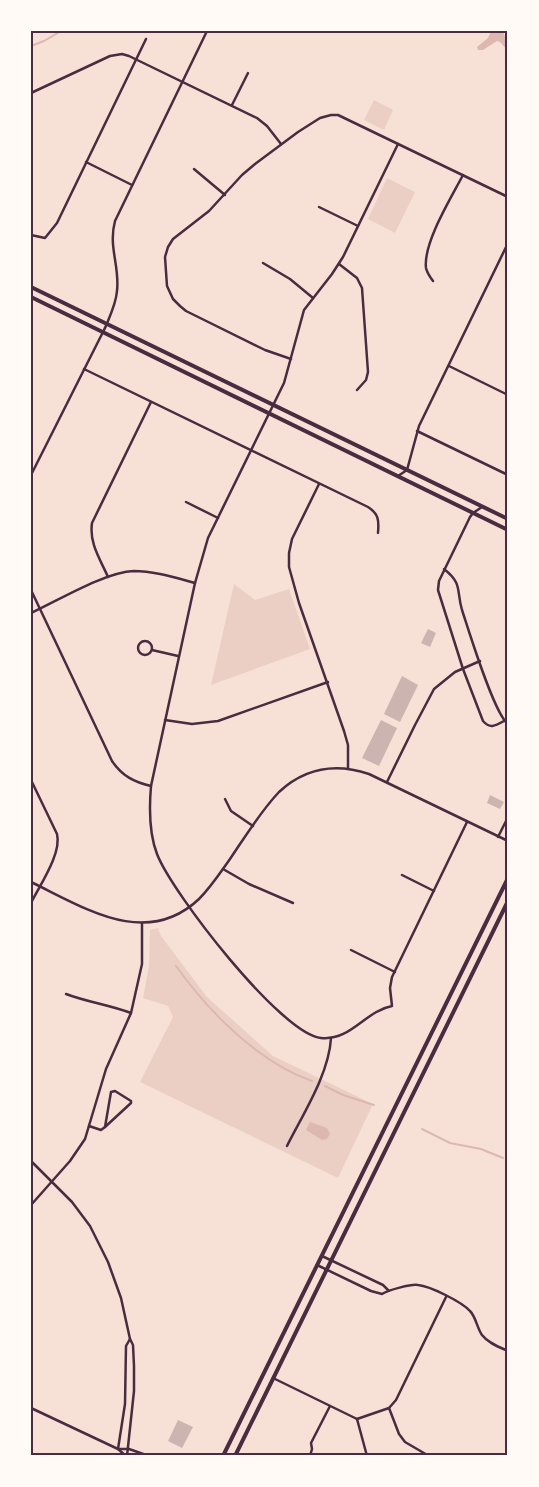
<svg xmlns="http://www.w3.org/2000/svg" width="539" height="1487" viewBox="0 0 539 1487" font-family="'Nunito Sans',sans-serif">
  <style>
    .green { fill: #ebcfc5 }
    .water { fill: #dcb8b0 }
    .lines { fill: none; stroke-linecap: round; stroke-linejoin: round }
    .stream { stroke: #dcb8b0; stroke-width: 2 }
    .building { fill: #ccb4b1 }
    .minor { stroke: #4a2c40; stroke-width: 2.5 }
    .tertiary { stroke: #4a2c40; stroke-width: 2.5 }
    .primary { stroke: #4a2c40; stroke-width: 4 }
    .rail { stroke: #8f747c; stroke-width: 2 }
    .neatline { fill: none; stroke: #4a2c40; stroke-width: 2 }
  </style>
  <rect width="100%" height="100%" fill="#f7e1d7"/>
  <g class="green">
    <polygon points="374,100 393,110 384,130 364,120"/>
    <polygon points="387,178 415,192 395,233 368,219"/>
    <polygon points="234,584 255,600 289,589 310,649 211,685"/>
    <polygon points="158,928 161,936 207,997 273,1056 373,1104 338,1178 140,1082 173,1017 168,1006 143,998 149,966 150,930"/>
  </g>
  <g class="water">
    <polygon points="491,31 502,31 508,40 508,51 500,42 497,41 483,50 478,50 477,47 488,38"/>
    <polygon points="310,1122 327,1128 330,1134 327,1139 322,1140 306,1130"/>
  </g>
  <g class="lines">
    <g class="stream">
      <polyline points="31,46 44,41 61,31"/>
      <path d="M176,966C209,1012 258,1062 312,1081"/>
      <polyline points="325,1086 343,1095 374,1105"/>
      <polyline points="422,1129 450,1143 481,1149 503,1158"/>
    </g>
  </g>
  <g class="building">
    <polygon points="428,629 436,633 430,647 421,643"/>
    <polygon points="402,676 418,685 400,722 384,714"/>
    <polygon points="381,720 397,728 379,766 362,758"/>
    <polygon points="490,795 504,802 500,809 487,803"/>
    <polygon points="178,1420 193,1427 182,1448 168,1441"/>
  </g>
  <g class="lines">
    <g class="minor">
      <polyline points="31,93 110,56 122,54 129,56 257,118 267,126 281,144"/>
      <polyline points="232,105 248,73"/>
      <path d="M398,144L343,257L332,274L304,310L284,383L208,538L195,583L151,786C149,809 149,833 157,854C172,893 281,1034 321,1038C351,1041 365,1011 392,1006L390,988L392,977L467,822"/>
      <polyline points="86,162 132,185"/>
      <polyline points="194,169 225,195"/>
      <polyline points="319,207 358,226"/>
      <polyline points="31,235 45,238 57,223 146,39"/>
      <polyline points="263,263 290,279 313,298"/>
      <polyline points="339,264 357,278 362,288 368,372 366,380 357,390"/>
      <path d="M433,281C430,277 427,273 426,268C423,243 451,198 463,175"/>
      <polyline points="291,359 265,350 186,311 180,306 173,299 167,286 165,257 168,247 173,239 209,211 242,175 255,164 298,132 320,118 331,115 338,115 508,197"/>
      <polyline points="449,366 508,395"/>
      <path d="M84,369L368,507C379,514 379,521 378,533"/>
      <polyline points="417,431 508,475"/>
      <polyline points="31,475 105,328"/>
      <polyline points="398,476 407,470 419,426 508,243"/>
      <polyline points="319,484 292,539 289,553 289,567 299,603 344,731 348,745 348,768"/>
      <polyline points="186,502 218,518"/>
      <path d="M482,507L473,513L470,517L439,581L438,590L463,669L483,721C490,729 495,726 504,721"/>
      <path d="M444,569C463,584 456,590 462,610C469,631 494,714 508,724"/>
      <path d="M108,577C100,559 89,543 92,523L151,402"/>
      <path d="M31,590L112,761C122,776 134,782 151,786"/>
      <path d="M31,613C59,600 105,572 134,571C154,571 176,578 195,583"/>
      <circle cx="145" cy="648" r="7"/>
      <polyline points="152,650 178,656"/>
      <polyline points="165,720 192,724 218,721 328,682"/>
      <path d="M31,780L57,834C62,853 40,885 31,903"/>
      <polyline points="387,782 415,725 434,689 455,672 480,661"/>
      <polyline points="225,799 231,811 253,826"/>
      <polyline points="498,837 508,817"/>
      <polyline points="223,869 249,884 293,903"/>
      <polyline points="402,875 434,891"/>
      <path d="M31,882C85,908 146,949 199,899C211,887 220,873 230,859C245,837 260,812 279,792C305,768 336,763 369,774L508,841"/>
      <polyline points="351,950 395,972"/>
      <path d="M66,994C87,1002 110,1005 131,1013"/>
      <polygon points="115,1091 131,1101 131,1103 105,1127 111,1092"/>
      <polyline points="89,1126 101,1130 105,1127"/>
      <path d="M287,1146C303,1114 329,1074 331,1038"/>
      <polyline points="31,1161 72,1202 90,1226 108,1262 121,1298 130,1339 133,1345 134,1366 134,1391 127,1456"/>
      <polyline points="31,1205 70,1161 85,1139 106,1069 131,1013 142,964 142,923"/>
      <polyline points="322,1256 383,1285 388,1290"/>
      <path d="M317,1265L371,1291L382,1294C388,1290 411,1284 418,1285C430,1286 462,1302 470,1311C476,1317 477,1328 482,1335C488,1343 499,1347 508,1351"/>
      <polyline points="273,1378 357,1419"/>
      <polyline points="31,1408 118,1449 126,1456"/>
      <polyline points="389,1408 399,1434 405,1442 429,1456"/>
      <polyline points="357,1419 389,1408 396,1400 446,1297"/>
      <polyline points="357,1419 367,1456"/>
      <polyline points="118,1449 125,1404 126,1346 130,1339"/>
      <polyline points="119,1449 129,1449 149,1456"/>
      <polyline points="310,1456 312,1449 311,1443 330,1406"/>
    </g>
    <path class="tertiary" d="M105,328C110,316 116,304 117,291C120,266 108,247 115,221L207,31"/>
    <g class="primary">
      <polyline points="31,287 508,519"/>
      <polyline points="31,297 508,530"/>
      <polyline points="223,1456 508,878"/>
      <polyline points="235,1456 508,901"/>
    </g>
    <polyline class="rail" points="31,32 34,31"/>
  </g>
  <rect width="539" height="1487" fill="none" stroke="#fffaf5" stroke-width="65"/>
  <rect x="32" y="32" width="474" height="1422" class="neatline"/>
</svg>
